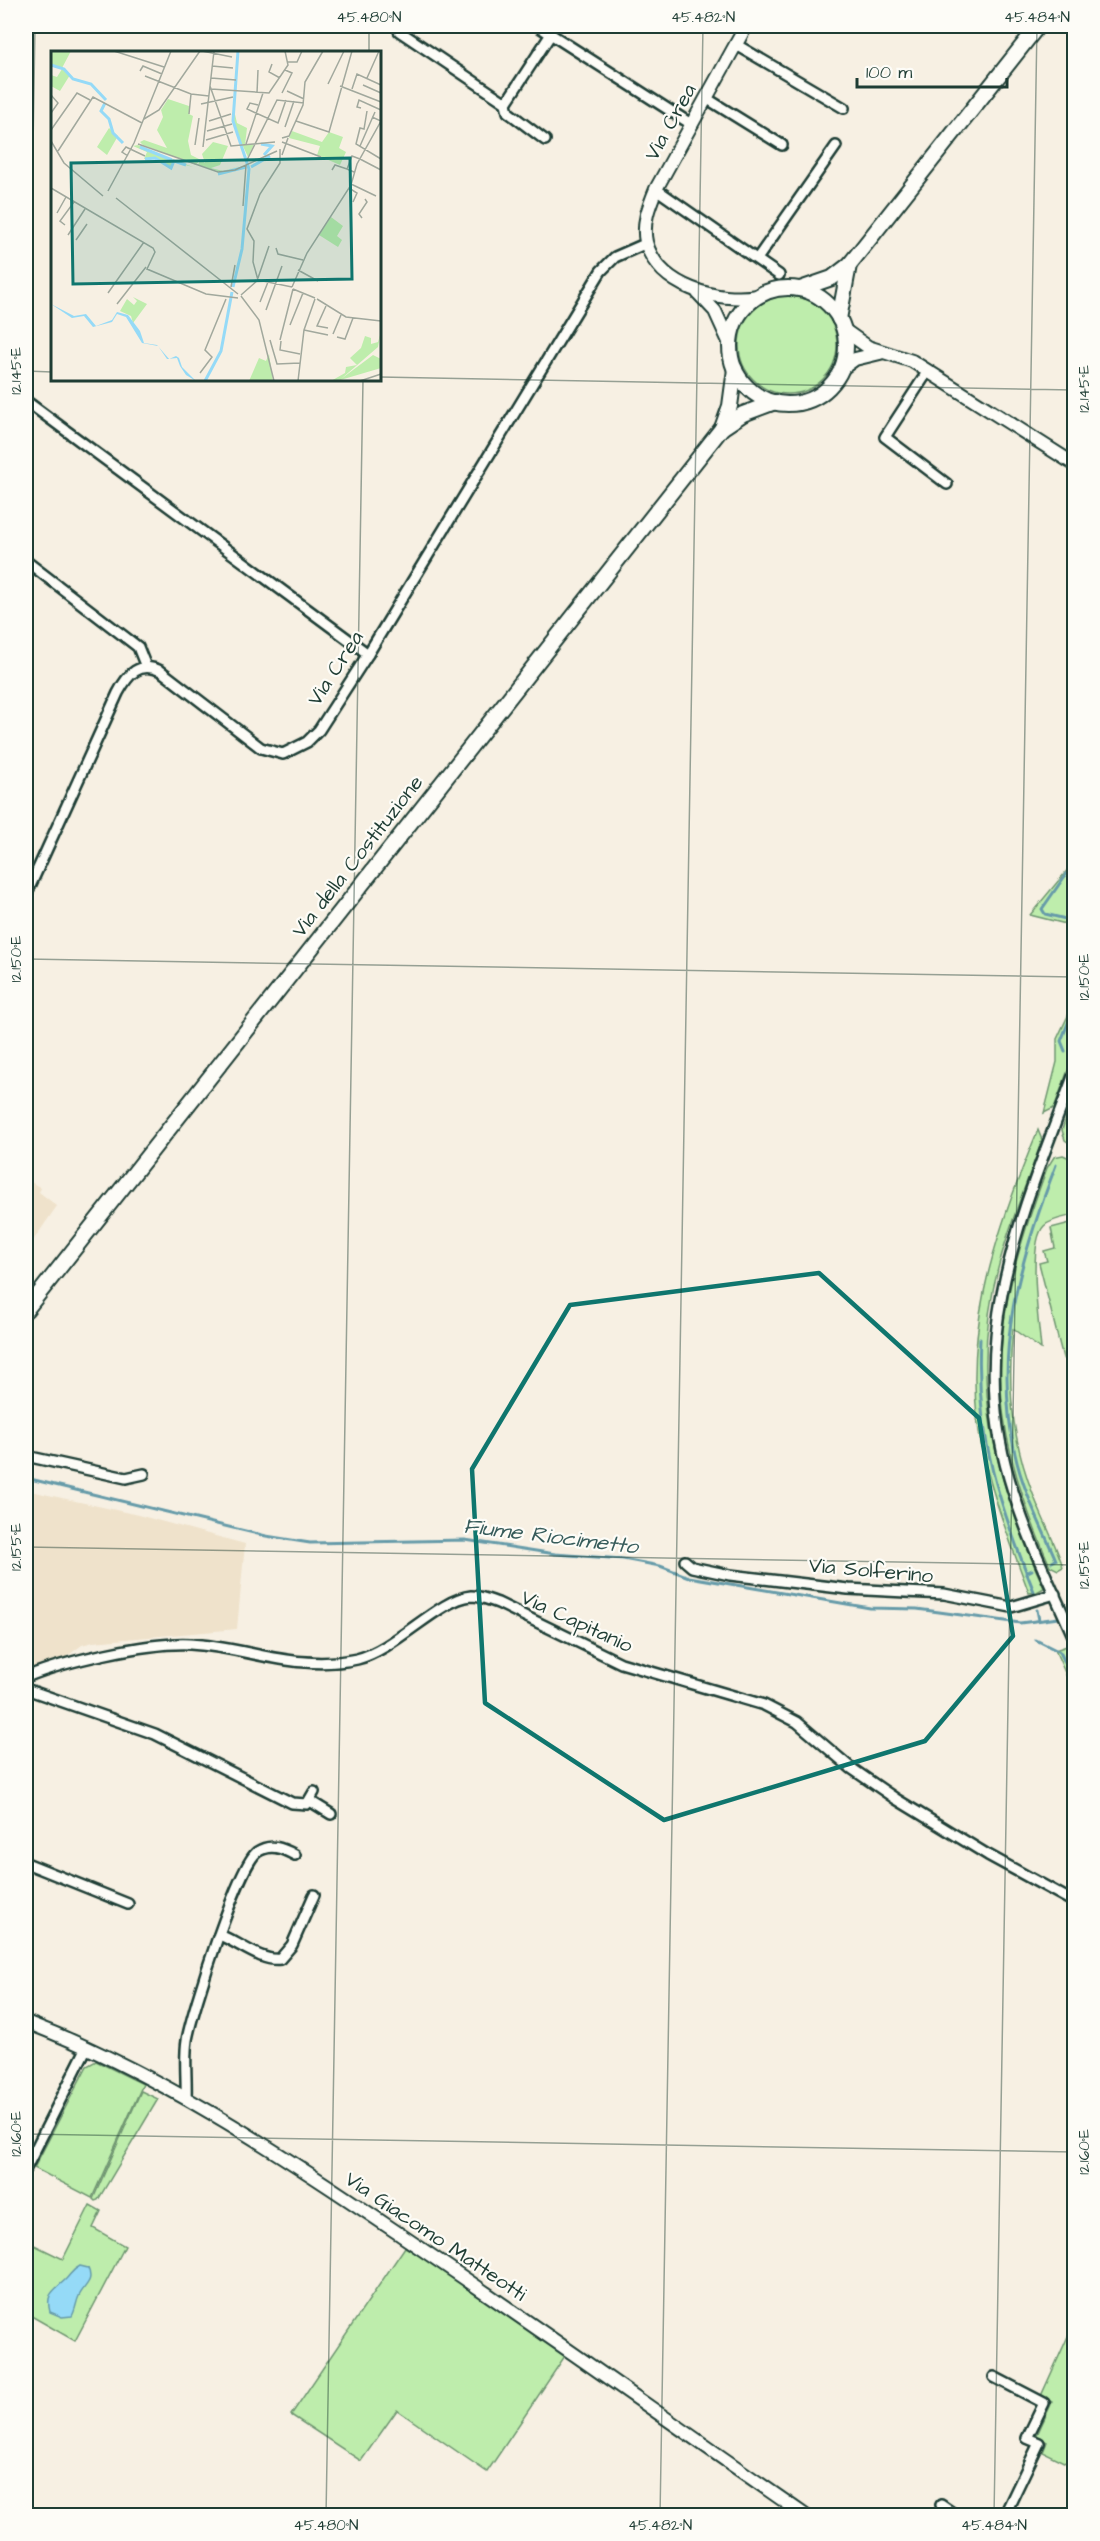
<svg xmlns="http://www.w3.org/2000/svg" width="1100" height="2541" viewBox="0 0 1100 2541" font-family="'Architects Daughter',sans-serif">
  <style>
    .built { fill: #efe2cb }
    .green { fill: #beedac; stroke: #6e9570; stroke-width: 1.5 }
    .water { fill: #95daf7; stroke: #669ba9; stroke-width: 1.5 }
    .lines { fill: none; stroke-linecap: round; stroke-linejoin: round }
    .stream { stroke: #669ba9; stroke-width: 3 }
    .minor-casing { stroke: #1f3d34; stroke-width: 14 }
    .tertiary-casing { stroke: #1f3d34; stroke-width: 16 }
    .secondary-casing { stroke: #1f3d34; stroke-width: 18 }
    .minor { stroke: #fdfcf7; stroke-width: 9 }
    .tertiary { stroke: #fdfcf7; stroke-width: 12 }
    .secondary { stroke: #fdfcf7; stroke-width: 14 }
    .marked { fill: none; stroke: #0f766e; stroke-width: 4.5; stroke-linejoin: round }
    .ticks { fill: none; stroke: #1f3d34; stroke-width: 1.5; stroke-opacity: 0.45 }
    .labels { text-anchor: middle; stroke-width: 4.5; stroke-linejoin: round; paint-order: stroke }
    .street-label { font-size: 21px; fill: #1f3d34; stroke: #fdfcf7 }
    .water-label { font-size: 22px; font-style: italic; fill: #375c5b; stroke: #fdfcf7 }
    .inset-river { fill: none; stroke: #95daf7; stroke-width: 3 }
    .inset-road { fill: none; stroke: #a1a89d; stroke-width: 1.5 }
    .view { fill: #0f766e; fill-opacity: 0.15; stroke: #0f766e; stroke-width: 3 }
    .inset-edge { fill: none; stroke: #1f3d34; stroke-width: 3 }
    .neatline { fill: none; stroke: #1f3d34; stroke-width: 2 }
    .ticks-label { font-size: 15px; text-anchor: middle; fill: #1f3d34 }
  </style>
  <rect width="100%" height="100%" fill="#f7f0e3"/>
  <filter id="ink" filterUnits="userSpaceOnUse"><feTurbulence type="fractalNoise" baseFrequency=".0167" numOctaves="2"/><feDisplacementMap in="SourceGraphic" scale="12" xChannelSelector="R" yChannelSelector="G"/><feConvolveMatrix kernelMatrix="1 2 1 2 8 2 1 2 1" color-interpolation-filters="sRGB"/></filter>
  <g filter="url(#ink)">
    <g class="built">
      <polygon points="26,1179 41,1188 39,1192 57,1206 26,1251"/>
      <polygon points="26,1490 138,1515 245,1544 237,1629 93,1642 82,1645 62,1660 26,1673"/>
    </g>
    <g class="green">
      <circle cx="788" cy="345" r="49"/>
      <polygon points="1074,862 1074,926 1030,915"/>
      <polygon points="1074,1003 1074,1054 1054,1108 1044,1113 1057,1062 1057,1039"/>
      <polygon points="1074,1095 1074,1146 1065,1140 1062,1130"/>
      <path d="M1038,1130L1042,1140C1028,1180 1011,1220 1000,1261C967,1380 995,1479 1044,1588L1037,1592L1029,1593C1013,1549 995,1504 984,1458C957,1343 994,1235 1038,1130Z"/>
      <path d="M1063,1155L1074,1160V1215C1066,1217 1051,1219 1044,1226C1027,1243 1039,1324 1041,1349L1013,1329C1007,1385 1012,1441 1033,1494C1042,1518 1055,1542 1063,1567L1058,1570L1050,1566C981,1408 988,1327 1047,1168L1054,1157Z"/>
      <polygon points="1074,1222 1074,1364 1063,1358 1039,1263 1047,1261 1044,1251 1055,1248 1051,1228"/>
      <polygon points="1067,1646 1074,1657 1074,1693 1055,1650"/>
      <polygon points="96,2061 143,2084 92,2198 34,2168 87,2066"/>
      <polygon points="141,2091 158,2099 98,2200 95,2201 93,2199"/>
      <polygon points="90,2205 101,2211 93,2228 125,2246 75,2341 26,2313 26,2241 63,2259"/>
      <polygon points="405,2247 449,2272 565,2356 487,2472 397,2410 361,2461 291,2415"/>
      <polygon points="1074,2323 1074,2467 1043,2452 1047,2442 1036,2437 1052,2402 1041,2396"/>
    </g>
    <path class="water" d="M80,2266L88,2268C94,2282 85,2284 79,2296C76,2302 76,2309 72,2316L62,2317L50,2312C45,2293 54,2291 66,2279C71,2274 72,2270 80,2266Z"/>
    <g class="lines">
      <g class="stream">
        <polyline points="1074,863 1042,909 1045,914 1074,921"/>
        <polyline points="1065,1051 1061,1041 1074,1008"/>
        <polyline points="1069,1132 1074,1117"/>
        <path d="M980,1339C975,1436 1000,1507 1035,1594"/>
        <polyline points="26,1478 266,1536 310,1543 465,1540 555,1554 623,1559 660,1566 689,1577 870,1608 917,1609 1020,1623 1074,1616"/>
        <path d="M1052,1562L1056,1560C1041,1525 1023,1491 1015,1454C993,1349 1019,1262 1056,1165"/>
        <polyline points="1026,1573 1032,1570"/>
        <polyline points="1037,1610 1039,1620"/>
        <polyline points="1036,1640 1060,1652 1074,1680"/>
      </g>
      <g class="minor-casing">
        <g id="minor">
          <polyline points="538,26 691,124"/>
          <polyline points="399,31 506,103"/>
          <polyline points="735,44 844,108"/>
          <polyline points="706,98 782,145"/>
          <polyline points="545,140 508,112 506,103 551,34"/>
          <polyline points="656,189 779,275"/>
          <polyline points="757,259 836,146"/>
          <polyline points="928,371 885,437 947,484"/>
          <polyline points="26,401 368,654"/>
          <polyline points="26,561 138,647 146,667"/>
          <path d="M26,895L118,693C128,674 139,661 161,671L261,748L283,754L307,742L319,730L368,654L601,271L615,257L647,243"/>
          <path d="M1074,1074C1024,1209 966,1332 1009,1478C1025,1534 1051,1586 1074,1638"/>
          <polyline points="26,1456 126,1478 144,1474"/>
          <polyline points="685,1561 692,1567 730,1575 848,1589 944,1594 1011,1607 1055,1594"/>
          <path d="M26,1677C65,1661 148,1642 190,1644C247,1647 296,1672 357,1659C395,1650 439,1599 471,1596C481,1596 489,1600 498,1603L621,1663L764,1705L797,1722L851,1768L896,1799L988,1855L1074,1902"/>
          <polyline points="26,1689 155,1734 292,1803 307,1804 314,1792"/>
          <polyline points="310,1801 331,1814"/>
          <polyline points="26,1863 128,1904"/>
          <path d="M219,1935C237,1941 261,1962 280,1959L292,1945L314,1895"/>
          <path d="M186,2099C187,2079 184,2059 187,2040C192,2011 238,1867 257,1852C270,1843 282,1848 295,1855"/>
          <polyline points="26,2168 87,2047"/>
          <polyline points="994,2377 1044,2403 1027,2438 1039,2443 1005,2514"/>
          <polyline points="941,2505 957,2516"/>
        </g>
      </g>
      <g class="tertiary-casing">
        <g id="tertiary">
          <path d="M746,26L656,189C649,206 642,223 646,242C658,287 718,303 758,296"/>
          <polyline points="698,293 715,311 730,344"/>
          <polyline points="844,330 868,347 912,361 1074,464"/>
          <polyline points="840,370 855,359 880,353"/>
          <path d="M26,2022C156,2072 274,2149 389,2227C529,2321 667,2420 806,2516"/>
        </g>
      </g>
      <g class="secondary-casing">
        <g id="secondary">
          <circle cx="788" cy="346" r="58"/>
          <polyline points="800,289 832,278 849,265 1038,26"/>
          <polyline points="839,319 849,265"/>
          <polyline points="722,428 730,406 735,369"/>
          <polyline points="26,1310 722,428 743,414 775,402"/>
        </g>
      </g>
      <use href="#minor" class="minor"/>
      <use href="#tertiary" class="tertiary"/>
      <use href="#secondary" class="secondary"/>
    </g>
  </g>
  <path class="marked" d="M819,1273L979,1418L1013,1636L925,1741L664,1820L485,1703L472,1469L570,1305Z"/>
  <path class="ticks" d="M369,52V26M26,371L52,372M380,377L1074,390M26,573L35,26M26,959L1074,977M26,1547L1074,1565M26,2134L1074,2152M326,2516L363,380M660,2516L703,26M994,2516L1037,26"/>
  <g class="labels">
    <g class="street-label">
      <text transform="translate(670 122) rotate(-61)" y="7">Via Crea</text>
      <text transform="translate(335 668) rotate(-57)" y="7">Via Crea</text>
      <text transform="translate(357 856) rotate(-52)" y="7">Via della Costituzione</text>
      <text transform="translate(871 1570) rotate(5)" y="7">Via Solferino</text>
      <text transform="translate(577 1621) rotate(25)" y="7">Via Capitanio</text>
      <text transform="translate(436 2236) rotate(34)" y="7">Via Giacomo Matteotti</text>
    </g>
    <g class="water-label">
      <text transform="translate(551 1535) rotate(7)" y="8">Fiume Riocimetto</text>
    </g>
  </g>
  <g transform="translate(51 51)">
    <rect width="330" height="330" fill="#f7f0e3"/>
    <path d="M0,0H20L11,17L19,24L9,40L0,35V24L6,26L11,18L0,14ZM117,48L138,55V63L142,65L137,90L140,104L150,109L154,112L151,103L162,91L177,95L169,114L160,117L172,120L192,114L170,121L147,114L149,109L145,114L92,94L89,91L93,89L116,97L106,79L112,66L110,59ZM183,59L186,72L196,77L194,94L203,93L197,106L183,76ZM58,77L67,85L56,104L46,96ZM241,80L271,91L278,81L292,86L288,97L295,101L289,114L266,104L269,95L238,87ZM87,94L97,99L142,116L123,111L120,118L104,107L93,108L96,101L82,95ZM280,166L292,175L286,185L291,189L287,196L268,184ZM82,246L96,253L82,272L80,265L69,260L76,248L83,254L86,250ZM330,281L327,296L290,328L322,304L330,308V317L286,330H280L294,322L295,316L306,314L299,307L310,297L314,285L320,287V293L327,291ZM218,303L222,330H198L208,307L215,310Z" fill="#beedac"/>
    <path d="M0,253L23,265L35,263L45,275L61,269L66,261L77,264L89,280L93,292L106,294L118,308L125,305L128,307L131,316L145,330L135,324L129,315L126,307L116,308L107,295L91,292L75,266L66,263L61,271L42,276L33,265L21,267Z" fill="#95daf7"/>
    <path class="inset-river" d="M0,14L13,18L22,28L40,33L55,49M54,52L50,60L58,68L62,82L72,92M210,93L221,95L213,104M89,96L121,109M94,108L104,107L120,117L123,110L135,114M200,116L219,105M167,123L195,116M182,236L191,198L198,118L182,70L187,0M154,330L170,300L181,241"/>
    <path class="inset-road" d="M63,0L113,16M151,0L181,6M237,11H246L251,0M221,13L218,21L229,27M161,15L182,17M89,20L92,15L111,23M94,25L140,43L158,45M160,27L185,29M316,27L328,0M277,33L293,0M312,34L330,42M159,35L180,95L224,91M289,35L330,51M160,38L218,42L237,14L234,0M301,38L306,23L330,34M236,40L253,48M206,42L207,19M231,42L241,22L234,19M0,44L7,52L0,62M150,53L182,46M207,54L199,52L196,58L227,72L235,49M310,57L306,56L308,49L330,59M316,60L313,78L309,77L305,93L330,108M138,63L140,43M93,68L108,59L149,0M158,70L180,63M245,70L278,81L301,0M234,76L243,50M0,79L26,42L39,49M156,80L181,73M231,87L238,85L252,54L254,31L272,0M155,89L182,81M0,90L13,112L52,145M231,91L270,106M87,93L167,121L184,119L226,100M195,93L212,42M144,94L148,67M309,95L324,61M152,96L163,0M7,100L42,46L91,72M231,104L237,87M77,105L71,101L75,96L94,105M309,108L330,119M196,109L226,49L253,52M281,119L284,114L296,118M303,121L296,118L301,105L309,108M300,133L325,145M0,137L102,197L104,201L96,218L155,243L187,247M298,137L306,142L302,151M57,140L83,92L120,0M65,147L187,243M192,155L195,114M6,162L15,146M311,167L308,163L316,151L314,148M14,174L9,170L23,151M17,184L34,158M25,189L36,173M225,197L227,203L252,209M247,219L267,230M207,227L218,195M207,229L202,211L203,190L196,178L209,143L229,112V98M180,236L184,214M241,236L256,202L300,134L306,113L330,70L321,66M242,238L264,247M57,242L93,191M190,244L207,229L241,236M190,245L208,269L223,330M266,248L295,266L330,270M209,251L217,231M66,253L95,216M275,255L266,275L277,277M215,259L231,215M239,274L252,242M253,279L277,284M282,283L290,264M286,286L294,288L302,267M219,289L226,313L249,312M229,289L242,238M230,290L229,299L249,303M149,322L161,306L154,299L175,248M247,330L253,279L264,248M309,330L330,323"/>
    <path class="view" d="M299,107L301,228L22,233L20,112Z"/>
    <rect width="330" height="330" class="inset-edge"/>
  </g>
  <rect width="1100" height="2541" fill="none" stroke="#fdfcf7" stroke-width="66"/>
  <path d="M857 78v9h150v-9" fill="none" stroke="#1f3d34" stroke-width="3"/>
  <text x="866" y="78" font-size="18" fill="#1f3d34" stroke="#fdfcf7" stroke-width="4.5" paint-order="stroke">100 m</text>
  <rect x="33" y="33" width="1034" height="2475" class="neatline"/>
  <g class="ticks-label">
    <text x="369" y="22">45.480°N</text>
    <text x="703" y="22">45.482°N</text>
    <text x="1037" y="22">45.484°N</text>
    <text transform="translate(16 371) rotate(-90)" y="5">12.145°E</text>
    <text transform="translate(1084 389) rotate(-90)" y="5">12.145°E</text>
    <text transform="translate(16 959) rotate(-90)" y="5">12.150°E</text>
    <text transform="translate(1084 977) rotate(-90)" y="5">12.150°E</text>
    <text transform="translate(16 1547) rotate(-90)" y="5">12.155°E</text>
    <text transform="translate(1084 1565) rotate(-90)" y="5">12.155°E</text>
    <text transform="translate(16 2134) rotate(-90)" y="5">12.160°E</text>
    <text transform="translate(1084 2152) rotate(-90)" y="5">12.160°E</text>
    <text x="326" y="2530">45.480°N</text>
    <text x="660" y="2530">45.482°N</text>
    <text x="994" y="2530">45.484°N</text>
  </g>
</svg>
